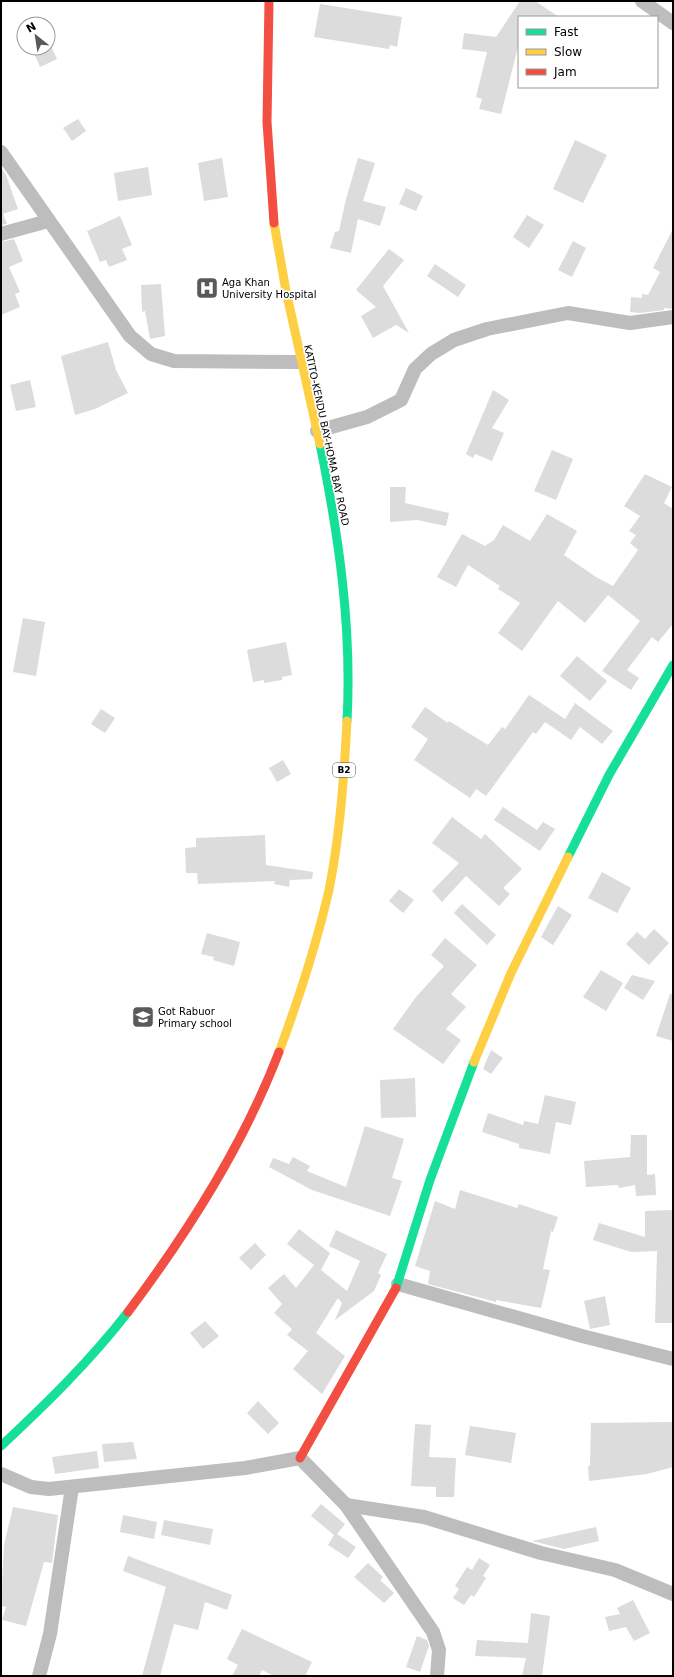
<svg xmlns="http://www.w3.org/2000/svg" width="674" height="1677" viewBox="0 0 674 1677" font-family="'DejaVu Sans',sans-serif">
  <style>
    .building { fill: #dcdcdc }
    .lines { fill: none; stroke-linecap: round; stroke-linejoin: round }
    .street { stroke: #bdbdbd; stroke-width: 14 }
    .fast { stroke: #16e098; stroke-width: 9 }
    .slow { stroke: #ffcf43; stroke-width: 9 }
    .jam { stroke: #f24e42; stroke-width: 9 }
    .labels { text-anchor: middle; stroke-width: 3.5; stroke-linejoin: round; paint-order: stroke }
    .shield { fill: #fff; stroke: #4c4c4c; stroke-width: 1 }
    .shield-label { font-size: 9px; font-weight: bold; fill: #000 }
    .poi-label { font-size: 10px; fill: #000; stroke: #fff; text-anchor: start }
    .street-label { font-size: 10px; fill: #000; stroke: #fff }
  </style>
  <rect width="100%" height="100%" fill="#fff"/>
  <g class="building">
    <polygon points="520,1 535,1 559,17 519,17 519,43 501,114 479,109 482,99 476,97 487,52 462,49 464,33 496,37"/>
    <polygon points="320,4 402,17 397,47 390,45 389,49 314,37"/>
    <polygon points="32,48 52,48 57,59 40,67"/>
    <polygon points="78,119 86,131 72,141 63,128"/>
    <polygon points="575,140 607,155 583,203 553,189"/>
    <polygon points="222,158 228,197 204,201 198,163"/>
    <polygon points="358,158 375,163 363,201 386,207 380,226 358,219 351,253 330,248 335,232 339,231 346,199"/>
    <polygon points="1,167 6,175 18,209 3,214 7,224 1,225"/>
    <polygon points="148,167 152,195 118,201 114,173"/>
    <polygon points="406,188 423,196 416,211 399,204"/>
    <polygon points="527,215 544,225 529,248 513,237"/>
    <polygon points="120,216 132,245 122,249 127,260 109,267 106,260 100,262 87,231"/>
    <polygon points="673,229 673,309 664,308 664,310 640,313 630,312 631,297 642,298 642,294 648,295 660,272 653,268"/>
    <polygon points="14,239 23,261 9,267 20,292 15,294 20,307 1,315 1,242"/>
    <polygon points="573,241 586,248 572,277 558,270"/>
    <polygon points="389,249 404,260 383,286 409,333 396,325 373,338 361,316 376,307 356,290"/>
    <polygon points="435,264 466,285 458,297 427,276"/>
    <polygon points="161,284 165,336 150,339 145,311 142,312 141,285"/>
    <polygon points="108,342 116,370 128,393 95,409 75,415 61,356"/>
    <polygon points="30,380 36,407 16,411 10,385"/>
    <polygon points="493,390 509,400 492,428 504,433 492,461 475,454 473,458 466,454"/>
    <polygon points="552,450 573,459 556,500 534,491"/>
    <polygon points="645,474 672,487 664,503 673,509 673,624 658,642 652,637 627,670 639,678 631,690 602,671 640,621 608,595 585,623 558,601 522,651 498,633 520,603 498,589 500,586 468,565 456,587 437,577 462,534 485,546 494,540 503,525 530,541 547,514 577,531 564,555 596,577 613,586 638,550 630,543 636,535 629,531 640,516 624,506"/>
    <polygon points="390,487 406,487 405,503 449,513 446,526 417,520 390,522"/>
    <polygon points="23,618 45,622 36,676 13,672"/>
    <polygon points="286,642 292,675 282,677 282,680 264,683 264,680 253,682 247,650"/>
    <polygon points="577,656 607,681 590,701 560,676"/>
    <polygon points="529,695 565,719 575,703 613,731 602,744 580,727 571,740 545,722 536,734 533,732 486,796 476,789 470,798 414,760 428,739 411,727 425,707 448,723 449,721 488,745 502,727 505,729"/>
    <polygon points="101,709 115,718 105,733 91,724"/>
    <polygon points="283,760 291,774 277,782 269,768"/>
    <polygon points="503,807 537,830 543,822 555,829 540,851 494,820"/>
    <polygon points="452,817 481,839 485,834 522,869 503,888 510,894 499,906 466,876 442,902 432,891 459,863 432,843"/>
    <polygon points="265,835 266,865 313,872 312,879 290,880 289,887 274,884 275,881 198,884 197,873 186,873 185,848 196,847 196,838"/>
    <polygon points="602,872 631,888 617,913 588,898"/>
    <polygon points="399,889 414,900 403,913 389,901"/>
    <polygon points="462,904 496,935 487,945 454,913"/>
    <polygon points="558,906 572,915 553,945 541,937"/>
    <polygon points="654,929 669,943 649,965 626,944 637,932 645,939"/>
    <polygon points="207,933 240,942 234,966 213,960 214,957 201,954"/>
    <polygon points="445,938 477,965 451,994 466,1007 446,1029 461,1040 443,1064 393,1029 416,997 444,966 431,955"/>
    <polygon points="601,970 623,983 606,1011 583,997"/>
    <polygon points="632,975 655,981 643,1000 624,988"/>
    <polygon points="670,994 673,994 673,1041 656,1036"/>
    <polygon points="491,1050 503,1058 491,1074 483,1069"/>
    <polygon points="415,1078 416,1117 381,1118 380,1080"/>
    <polygon points="545,1095 576,1102 571,1125 556,1122 550,1154 519,1148 519,1144 482,1132 488,1113 523,1125 524,1121 538,1124"/>
    <polygon points="365,1126 404,1139 392,1178 402,1181 390,1216 312,1190 269,1167 273,1158 289,1164 293,1157 310,1166 307,1171 346,1187"/>
    <polygon points="631,1135 647,1135 647,1175 655,1174 656,1195 636,1196 635,1185 619,1188 618,1185 586,1187 584,1161 630,1157"/>
    <polygon points="460,1190 517,1208 519,1204 558,1217 553,1232 551,1231 543,1269 550,1270 541,1308 496,1300 496,1302 428,1284 430,1271 415,1266 435,1201 455,1209"/>
    <polygon points="673,1210 673,1323 655,1323 657,1251 631,1252 593,1240 599,1223 645,1237 645,1211"/>
    <polygon points="299,1229 330,1253 321,1270 347,1291 360,1261 329,1246 336,1230 387,1254 378,1273 381,1275 374,1291 335,1320 342,1303 338,1298 316,1333 345,1356 322,1394 293,1369 308,1351 287,1335 292,1329 274,1313 282,1304 268,1288 284,1274 296,1288 314,1265 287,1244"/>
    <polygon points="255,1243 266,1255 251,1270 239,1258"/>
    <polygon points="605,1296 610,1325 590,1329 584,1301"/>
    <polygon points="205,1321 219,1336 203,1349 190,1333"/>
    <polygon points="258,1401 279,1423 268,1434 247,1413"/>
    <polygon points="673,1422 673,1467 647,1474 589,1481 588,1466 590,1466 591,1423"/>
    <polygon points="415,1424 431,1425 429,1457 456,1458 454,1497 436,1497 436,1487 411,1486"/>
    <polygon points="470,1426 516,1433 511,1463 465,1455"/>
    <polygon points="133,1442 137,1459 104,1462 102,1444"/>
    <polygon points="97,1451 99,1468 55,1474 52,1457"/>
    <polygon points="321,1504 345,1524 337,1534 356,1547 348,1558 328,1545 334,1535 311,1516"/>
    <polygon points="13,1507 58,1515 52,1563 44,1562 26,1626 2,1620 6,1607 1,1606 4,1545"/>
    <polygon points="123,1515 157,1522 154,1539 120,1532"/>
    <polygon points="164,1520 213,1529 210,1545 161,1535"/>
    <polygon points="596,1527 599,1541 564,1549 532,1541"/>
    <polygon points="128,1556 232,1595 227,1610 205,1602 198,1630 174,1624 160,1676 142,1676 166,1587 123,1571"/>
    <polygon points="479,1558 490,1565 483,1576 486,1578 474,1597 471,1595 464,1605 453,1598 459,1589 455,1586 467,1567 472,1570"/>
    <polygon points="368,1563 383,1577 380,1580 394,1593 384,1603 354,1577"/>
    <polygon points="633,1600 650,1633 634,1641 626,1627 609,1631 605,1617 620,1614 617,1608"/>
    <polygon points="531,1613 550,1616 542,1676 522,1676 526,1658 475,1656 477,1640 528,1643"/>
    <polygon points="242,1629 312,1662 305,1676 274,1676 262,1670 259,1676 232,1676 238,1665 227,1659"/>
    <polygon points="417,1636 427,1640 429,1646 420,1672 406,1667"/>
  </g>
  <g class="lines">
    <g class="street">
      <polyline points="642,1 673,23"/>
      <polyline points="1,152 130,336 151,354 174,361 300,362"/>
      <polyline points="1,234 48,221"/>
      <polyline points="317,431 367,417 401,400 415,369 431,354 454,340 487,329 568,313 630,323 673,317"/>
      <polyline points="398,1284 582,1336 673,1359"/>
      <polyline points="1,1474 31,1487 49,1489 245,1468 300,1458 346,1505 433,1632 439,1650 437,1676"/>
      <polyline points="346,1505 424,1517 541,1553 615,1570 673,1594"/>
      <polyline points="39,1676 50,1634 72,1487"/>
    </g>
    <g class="fast">
      <path d="M320,444C339,537 352,627 347,721"/>
      <polyline points="568,857 609,775 673,665"/>
      <polyline points="396,1288 430,1180 474,1062"/>
      <path d="M1,1446C46,1404 90,1361 128,1312"/>
    </g>
    <g class="slow">
      <polyline points="274,223 286,291 320,444"/>
      <path d="M279,1052C298,1001 317,942 329,890C340,835 344,777 347,721"/>
      <polyline points="474,1062 511,973 568,857"/>
    </g>
    <g class="jam">
      <polyline points="269,1 267,122 274,223"/>
      <path d="M128,1312C188,1232 243,1146 279,1052"/>
      <polyline points="300,1458 396,1288"/>
    </g>
  </g>
  <defs>
    <g id="hospital-square" transform="scale(1.15)"><rect x="-9" y="-9" width="18" height="18" rx="4" fill="#595959" stroke="#fff"/><path d="M-5-5h3v3.5h4V-5h3V5h-3V1.5h-4V5h-3Z" fill="#fff"/></g>
    <g id="school-square" transform="scale(1.15)"><rect x="-9" y="-9" width="18" height="18" rx="4" fill="#595959" stroke="#fff"/><path d="M0-5L7-2L0 1L-7-2ZM-4 1L0 2.5L4 1V4Q0 6-4 4Z" fill="#fff"/></g>
  </defs>
  <g fill-rule="evenodd">
    <use href="#hospital-square" x="207" y="288"/>
    <use href="#school-square" x="143" y="1017"/>
  </g>
  <g class="labels">
    <rect class="shield" x="333" y="763" width="22" height="14" rx="3"/>
    <g class="shield-label">
      <text x="344" y="773">B2</text>
    </g>
    <g class="poi-label">
      <text x="222" y="286">Aga Khan<tspan x="222" dy="12">University Hospital</tspan></text>
      <text x="158" y="1015">Got Rabuor<tspan x="158" dy="12">Primary school</tspan></text>
    </g>
    <g class="street-label">
      <text transform="translate(327 435) rotate(78)" y="4">KATITO-KENDU BAY-HOMA BAY ROAD</text>
    </g>
  </g>
  <rect width="674" height="1677" fill="none" stroke="#000000" stroke-width="4"/>
  <rect x="518" y="16" width="140" height="72" fill="#ffffff" stroke="#999999"/>
  <rect x="526" y="29" width="20" height="6" fill="#16e098" stroke="#999999"/>
  <text x="554" y="36" font-size="12" fill="#000000">Fast</text>
  <rect x="526" y="49" width="20" height="6" fill="#ffcf43" stroke="#999999"/>
  <text x="554" y="56" font-size="12" fill="#000000">Slow</text>
  <rect x="526" y="69" width="20" height="6" fill="#f24e42" stroke="#999999"/>
  <text x="554" y="76" font-size="12" fill="#000000">Jam</text>
  <g transform="translate(36 36) rotate(330)"><circle r="19" fill="#ffffff" stroke="#999999"/>
  <path d="M0-3L7 15L0 10L-7 15Z" fill="#595959"/>
  <text y="-6" font-size="11" font-weight="bold" text-anchor="middle" fill="#000000">N</text>
  </g>
</svg>
